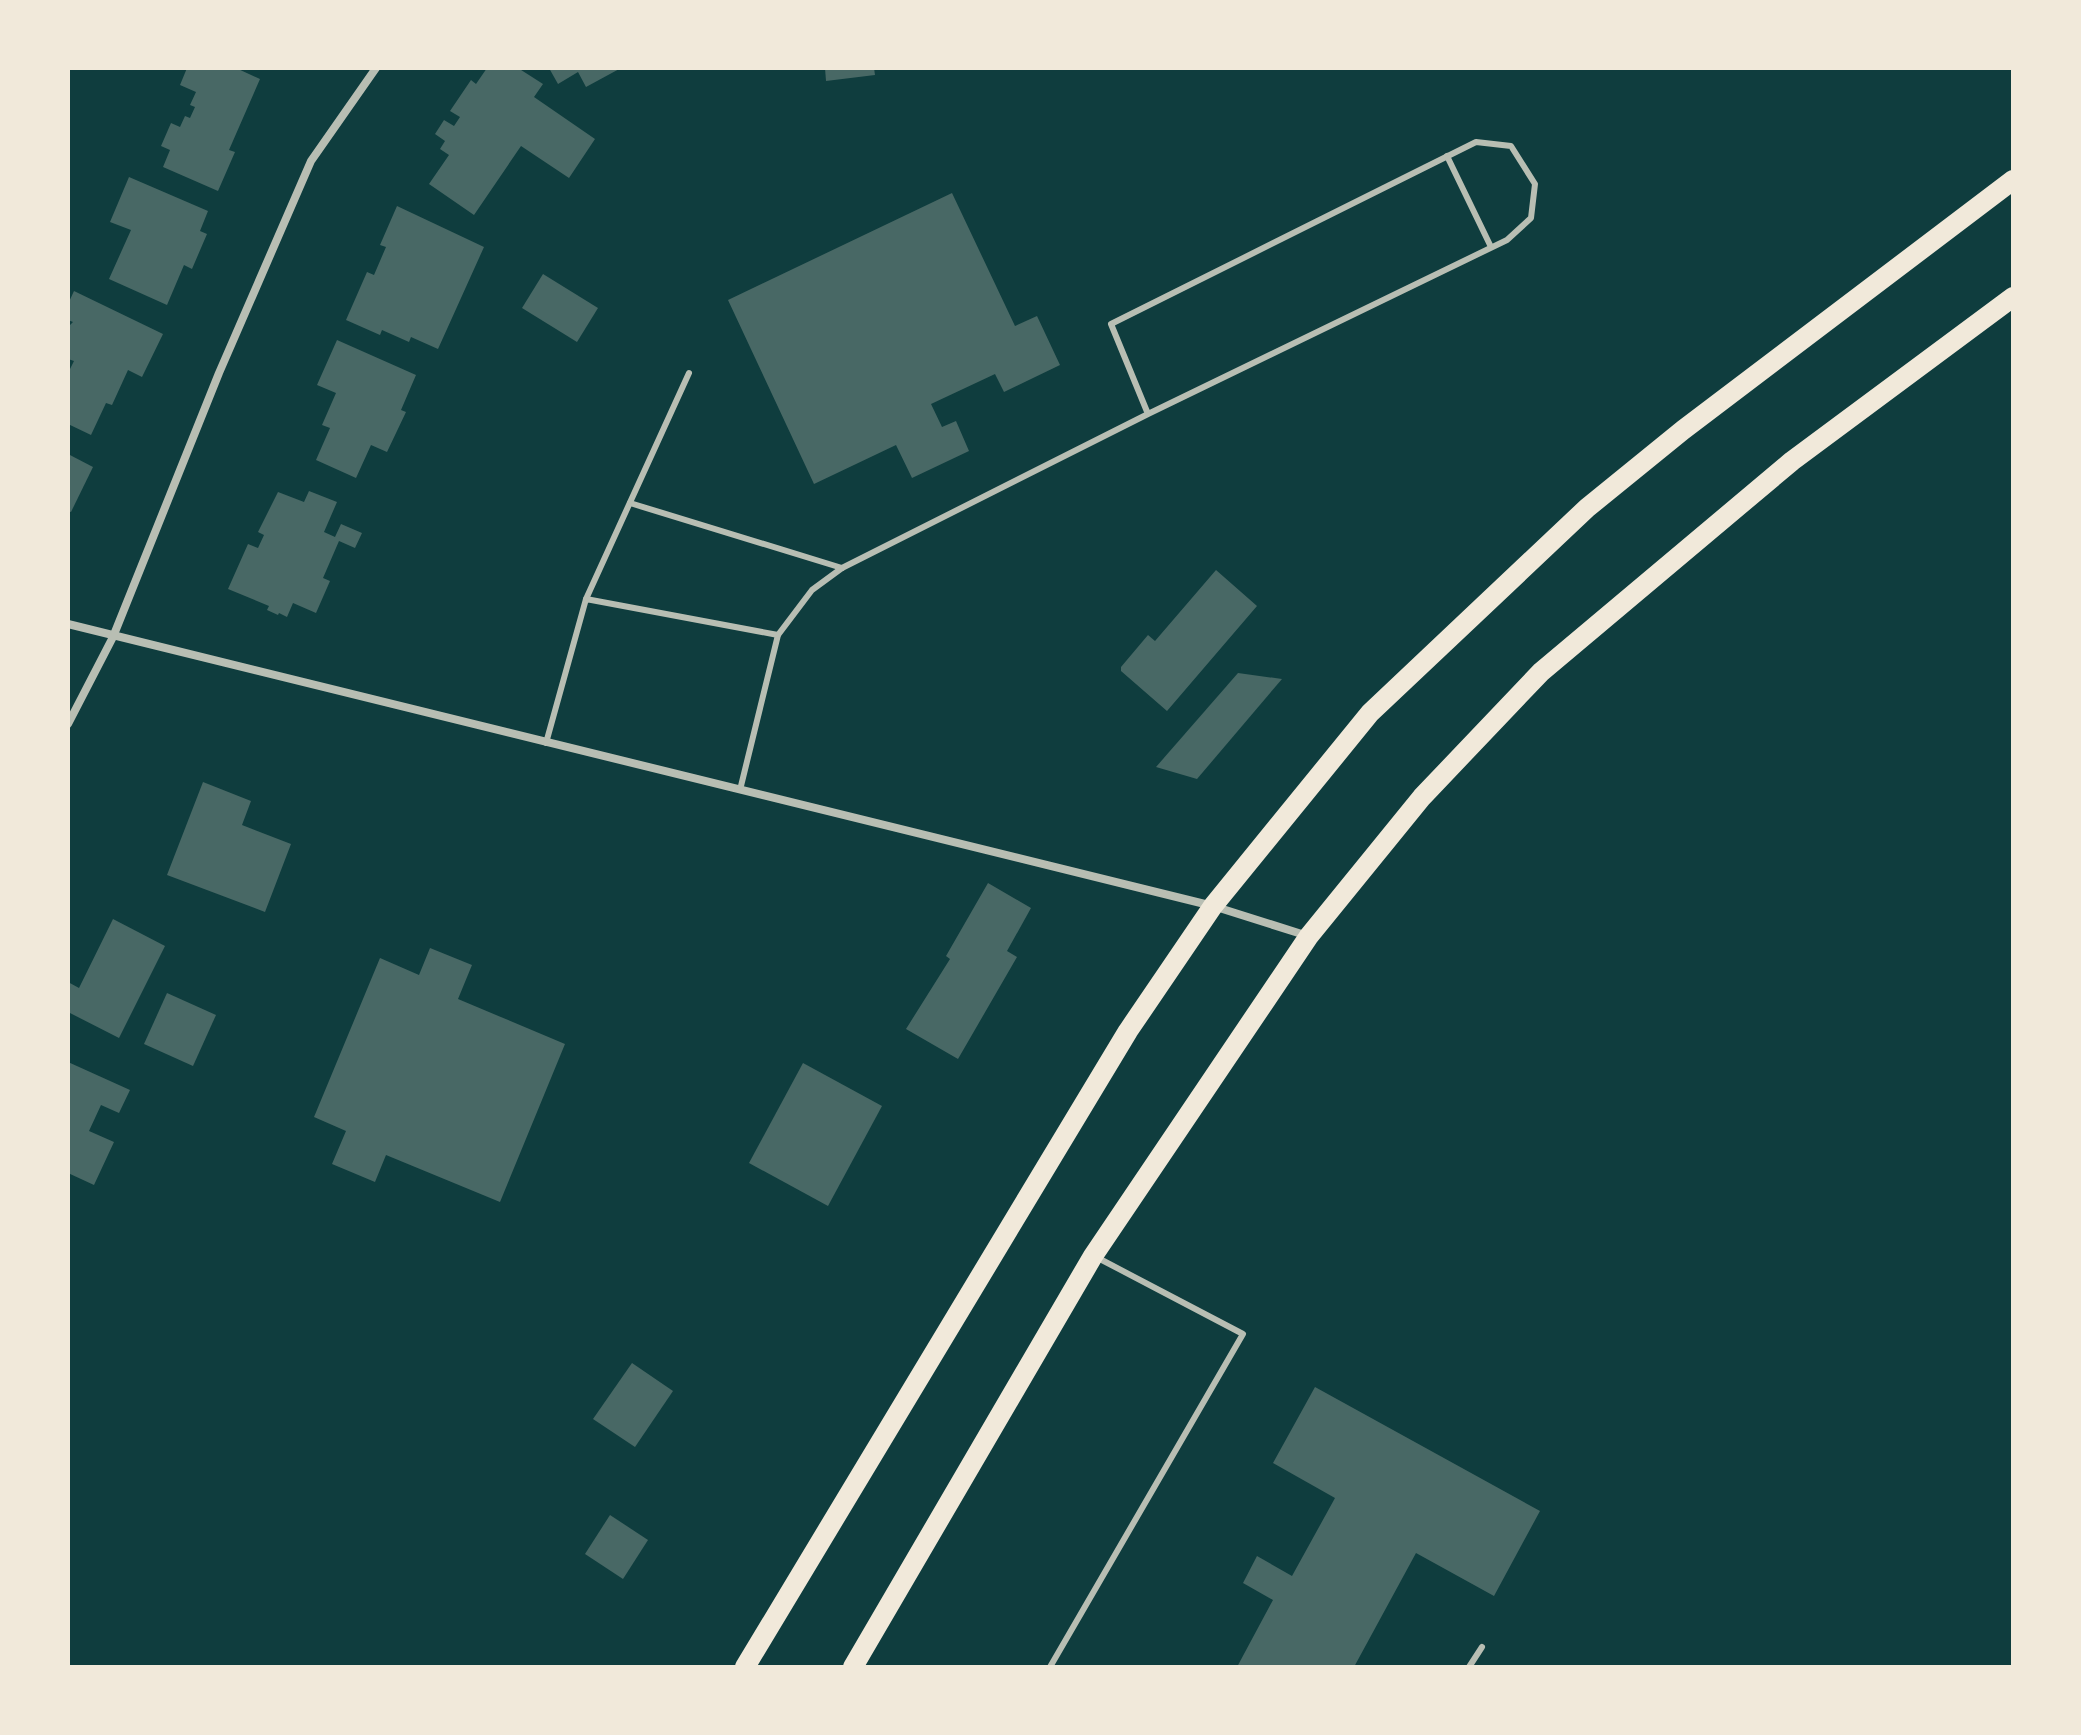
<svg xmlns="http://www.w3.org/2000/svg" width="2081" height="1735" viewBox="0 0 2081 1735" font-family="'IBM Plex Serif',serif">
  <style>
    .building { fill: #486865 }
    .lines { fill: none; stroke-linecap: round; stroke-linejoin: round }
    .service { stroke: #b8beb3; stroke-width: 6 }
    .minor { stroke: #b8beb3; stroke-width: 8 }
    .primary { stroke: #f1e9da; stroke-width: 20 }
  </style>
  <rect width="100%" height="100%" fill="#0f3d3e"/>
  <g class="building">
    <polygon points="187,68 236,68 260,79 229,150 235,152 218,191 163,167 170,150 161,146 171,123 180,127 185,116 190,118 195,107 190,105 196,92 180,85"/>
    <polygon points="487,68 518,68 543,84 534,97 595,139 569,178 521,146 474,215 429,184 449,155 440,149 445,141 435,134 444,120 454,126 460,117 450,111 471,80 476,84"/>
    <polygon points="549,68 621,68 586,87 578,72 558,84"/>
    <polygon points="825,68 874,68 875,75 826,81"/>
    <polygon points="129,177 208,211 200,231 207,234 192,269 184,265 167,305 109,279 131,230 110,222"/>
    <polygon points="952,193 1015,326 1037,316 1060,365 1004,392 995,374 931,404 942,427 956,421 969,451 912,478 896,445 814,484 728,300"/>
    <polygon points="397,206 484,247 438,349 411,337 409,342 382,330 380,335 346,320 367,272 374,275 386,247 380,245"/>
    <polygon points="543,274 598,308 577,342 522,308"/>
    <polygon points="74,291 163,334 142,377 128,370 112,405 106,403 91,435 68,424 68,373 74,361 68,359 68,327 73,322 68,320 68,304"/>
    <polygon points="337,340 416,375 401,410 406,412 387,452 371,445 356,478 316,460 330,428 322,425 336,393 317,385"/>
    <polygon points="68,454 93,467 71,512 68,511"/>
    <polygon points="309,491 337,502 324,532 335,537 341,524 362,533 355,548 339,541 323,578 330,581 316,613 293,603 287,617 279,613 278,615 267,610 269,606 228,589 248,544 258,548 264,535 258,532 278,492 304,502"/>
    <polygon points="1216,570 1257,606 1167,711 1121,671 1121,667 1148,635 1155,641"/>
    <polygon points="1238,673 1282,679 1197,779 1156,767"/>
    <polygon points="203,782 251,801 242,825 291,844 265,912 167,875"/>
    <polygon points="988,883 1031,908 1007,951 1017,957 958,1059 906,1029 950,959 946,956"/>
    <polygon points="113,919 165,946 119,1038 68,1012 68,982 79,988"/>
    <polygon points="430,948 472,965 458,999 565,1044 500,1202 386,1155 375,1182 332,1164 346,1131 314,1117 380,958 419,975"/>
    <polygon points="167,993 216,1015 193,1066 144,1044"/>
    <polygon points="68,1062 130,1090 119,1113 101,1105 89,1131 114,1142 94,1185 68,1173"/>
    <polygon points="803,1063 882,1106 828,1206 749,1163"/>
    <polygon points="632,1363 673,1391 635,1447 593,1419"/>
    <polygon points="1315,1387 1540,1511 1494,1596 1416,1553 1354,1667 1237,1667 1273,1600 1243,1583 1257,1556 1292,1576 1335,1498 1273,1463"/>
    <polygon points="610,1515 648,1540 623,1579 585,1554"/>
  </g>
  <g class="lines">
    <g class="service">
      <polyline points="1447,156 1491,247"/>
      <polyline points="630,503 842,568"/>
      <polyline points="586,599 689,373"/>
      <polyline points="546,743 586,599 778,635"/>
      <polyline points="740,790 778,635 812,590 842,568 1148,414 1111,324 1476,142 1511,146 1535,184 1531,218 1507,240 1148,414"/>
      <polyline points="1050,1667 1243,1334 1098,1258"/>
      <polyline points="1469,1667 1482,1647"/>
    </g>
    <g class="minor">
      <polyline points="68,624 1213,906 1308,936"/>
      <polyline points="68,724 113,637 219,373 311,161 376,68"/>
    </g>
    <g class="primary">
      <polyline points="745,1667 1128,1031 1213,906 1370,713 1587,508 1683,430 2013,180"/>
      <polyline points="853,1667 1093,1256 1309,936 1422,797 1541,672 1792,461 2013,297"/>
    </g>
  </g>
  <rect width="2081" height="1735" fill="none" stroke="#f1e9da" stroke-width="140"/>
</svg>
